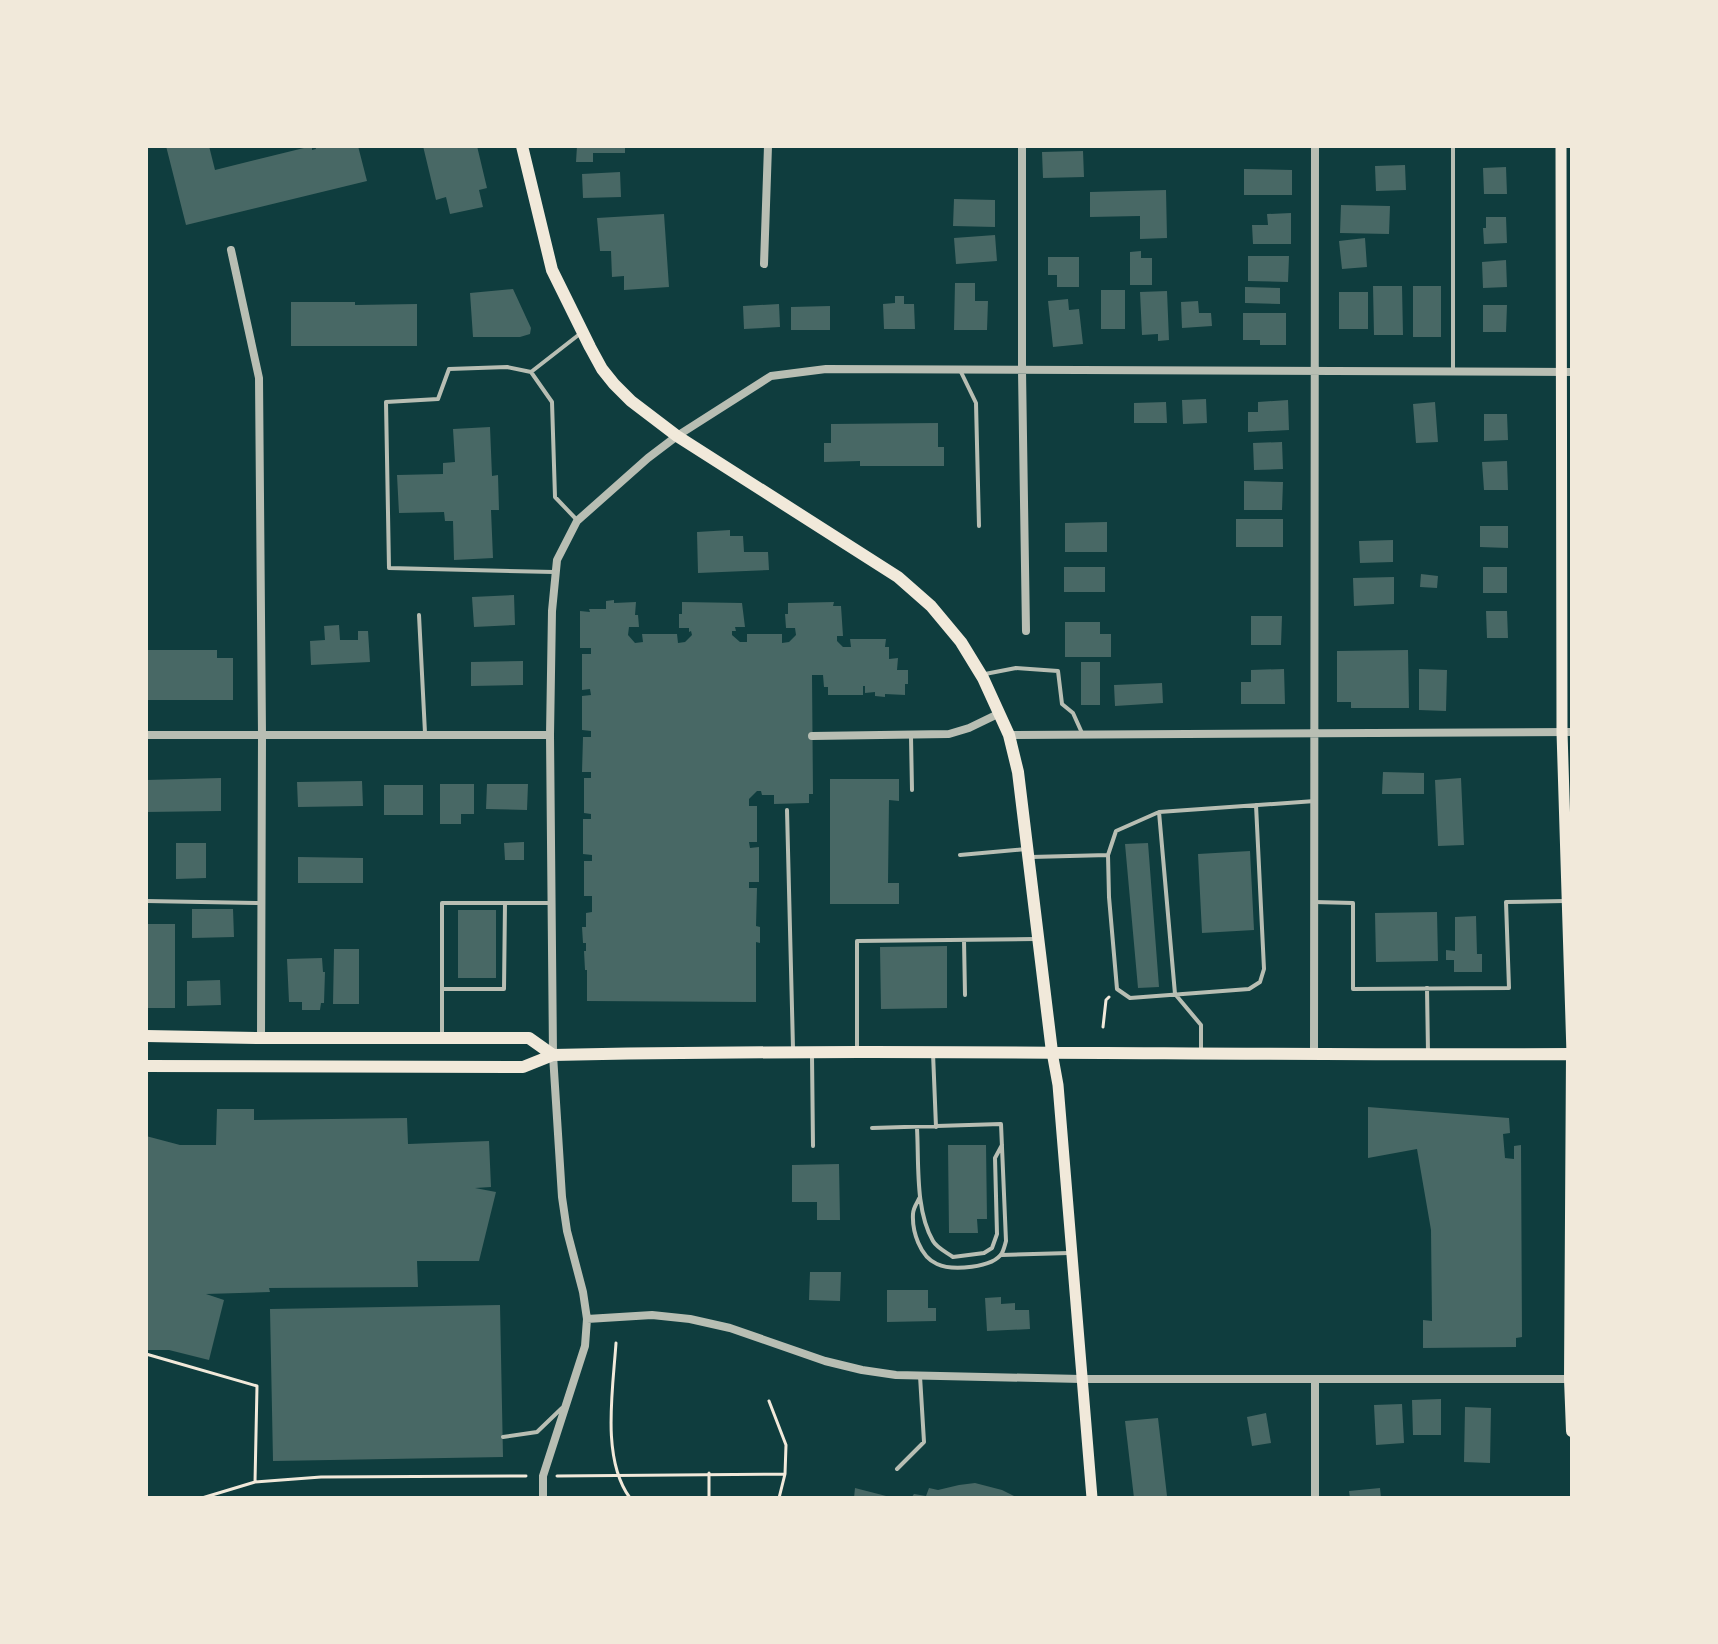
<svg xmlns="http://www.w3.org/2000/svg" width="1718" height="1644" font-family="Helvetica,sans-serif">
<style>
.building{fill:#486865}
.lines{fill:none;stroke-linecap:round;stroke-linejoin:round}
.path{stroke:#f1e9da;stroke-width:3}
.service{stroke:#b8beb3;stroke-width:4}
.minor{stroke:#b8beb3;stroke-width:8}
.secondary{stroke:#f1e9da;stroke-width:11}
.primary{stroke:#f1e9da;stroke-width:12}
</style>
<rect width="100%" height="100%" fill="#0f3d3e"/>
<!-- building -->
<path class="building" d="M166 146H209L215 170 312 146V150L316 149 315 146H358L367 181 186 225Z
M423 146H477L487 188 479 190 483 207 450 214 446 197 436 200Z
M577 146H625V153H593V162H576Z
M1083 151 1084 177 1043 178 1042 152Z
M1405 165 1406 190 1376 191 1375 166Z
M1506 167 1507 194H1484L1483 168Z
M1244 169 1292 170V195H1244Z
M620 172 621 197 583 198 582 174Z
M1166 190 1167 238 1140 239V216L1090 217V192Z
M954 199 995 200V227L953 226Z
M1341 205 1390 206 1389 234 1340 233Z
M1291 213V244H1253L1252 225H1268L1267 214Z
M664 214 669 287 624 290V276L612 277 611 251H600L597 218Z
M1486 217H1506L1507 243 1484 244 1483 228H1486Z
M995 235 997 261 956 264 954 238Z
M1365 238 1367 267 1342 269 1339 241Z
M1141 251V258H1152V285H1130V252Z
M1248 256H1289L1288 282 1248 281Z
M1048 257H1079V287H1057V275H1048Z
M1506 260 1507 287 1483 288 1482 262Z
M955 283H975V301H988L987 330H954Z
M1373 286H1402L1403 335H1374Z
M1413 286H1441V337H1413Z
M1245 287 1280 288V304L1245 303Z
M513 289 531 328 530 334 520 337H473L470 293Z
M1101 290H1125V329H1101Z
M1167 291 1169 340 1158 341V334L1142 335 1140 292Z
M1339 292H1368V329H1339Z
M895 296H904V304H914L915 329H884L883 304 895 303Z
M1068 299 1069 310 1079 309 1083 344 1053 347 1048 301Z
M1198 301 1199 313H1211L1212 326 1182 328 1181 302Z
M291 302H355V305L417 304V346H291Z
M779 304 780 327 744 329 743 306Z
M1483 305H1507L1506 332H1483Z
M830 306V330H791V307Z
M1243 313H1286V345H1260V340H1243Z
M1206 399 1207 423 1183 424 1182 400Z
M1288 400 1289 430 1248 432V412H1258V402Z
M1166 402 1167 423H1134V403Z
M1435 402 1438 442 1416 443 1413 404Z
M1484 414H1507L1508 440 1484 441Z
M938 423V447H944V466H860V461L824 462V443H831V424Z
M490 427 492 476 498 475 499 510H491L493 558 454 560 453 521H445L444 512 399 513 397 475 443 474V463L455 462 453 429Z
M1282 442 1283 469 1254 470 1253 443Z
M1507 461 1508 490H1484L1482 462Z
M1244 481 1283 482 1282 510H1244Z
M1236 519H1283V547H1236Z
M1107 522V552H1065V523Z
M1480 526H1508V548L1480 547Z
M730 530V536H743L744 552H768L769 570 698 573 697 532Z
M1393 540V562L1360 563 1359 541Z
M1064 567H1105V592H1064Z
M1483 567H1507V593H1483Z
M1421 574 1438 576 1437 588 1420 587Z
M1394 577V604L1354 606 1353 578Z
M514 595 515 625 474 627 472 597Z
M614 600V603L636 602 635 615H638L639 627H629L628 635 635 643 643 642 642 634H677L678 643 685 642 692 635 691 631 689 632V628H679V614H682V602L742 603 745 627H735L736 631H732V635L740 642H747V634H782V643L789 642 796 635 795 628H786L785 614H788V603L834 602 833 606H841L843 636H837V641L843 647H851L850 639H886L885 647H889V659L898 658 897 670H908V684H905V695L885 694V697L875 696V692L865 693V686H863V695H828V687H824L823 675H812L813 794H809V803L774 804V795H762L761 791H757L749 799V806H757V842H749L750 848 759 847V882H749V888H757L756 926 760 927V943L756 942V1002L587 1001V970H585L584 951H586V943H583L582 927H586V913L592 912V896H584V861H592V855L583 854V819H591V814L584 813V778H591V772H582L583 737H591V731L582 730V696L591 695 590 689 582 690V654H591V648H580V611L590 612 589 609H606V601Z
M1486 611H1507L1508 638H1487Z
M1251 616H1282L1281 645H1251Z
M1065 622H1100V634H1111V657H1065Z
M339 625 340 640H358V631H368L370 662 311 665 310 641 325 640 324 626Z
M146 650H217V658H233V700H146Z
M1408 650 1409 708H1351V702H1337V651Z
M523 661V685L471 686V662Z
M1081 662H1100V705H1081Z
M1284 669 1285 704H1241V682H1251V670Z
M1419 669 1447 670 1446 711 1419 710Z
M1162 683 1163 703 1115 706 1114 685Z
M1383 772 1424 773V794H1382Z
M221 778V811L146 812V780Z
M1461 778 1464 845 1438 846 1435 780Z
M830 779H899V801L889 800 888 883H899V904H830Z
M362 781 363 806 298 807 297 782Z
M440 784H474V814H461V824H440Z
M487 784H528L527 810 486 809Z
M384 785H423V815H384Z
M524 842V860H505L504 843Z
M176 843H206V878L176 879Z
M1148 843 1159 987 1138 988 1125 844Z
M1250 851 1254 930 1202 933 1198 854Z
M298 857 363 858V883H298Z
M192 909H233L234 937 192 938Z
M458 910H496V978H458Z
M1437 912 1438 961 1376 962 1375 913Z
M1476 916 1477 954H1482V972H1454V960H1446V950L1455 951V917Z
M146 924H175V1008H146Z
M947 946V1008L881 1009 880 947Z
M334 949H359V1004H333Z
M322 958 323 972H325L324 1003H321L320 1010H302V1002H289L287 959Z
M220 980 221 1005 187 1006V981Z
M1368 1107 1509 1118 1510 1133 1503 1134 1505 1158 1514 1159V1146L1521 1145 1522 1337 1516 1338V1347L1423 1348V1320L1432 1321 1431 1230 1417 1149 1368 1158Z
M217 1109H254V1120L407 1118 408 1144 489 1141 491 1187 475 1188 496 1192 479 1261H417L418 1287 269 1288 270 1292 206 1294 224 1300 209 1360 169 1350H146V1136L180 1145H216Z
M948 1145H986L987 1219H977L978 1233H949Z
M839 1164 840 1220H817V1202H792V1165Z
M810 1272H841L840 1301 809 1300Z
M887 1290H928V1308H936V1321L887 1322Z
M1001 1297V1304L1015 1303V1310H1029L1030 1329 987 1331 985 1298Z
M500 1305 503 1457 273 1461 270 1309Z
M1441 1399V1435H1413L1412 1400Z
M1402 1404 1404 1443 1376 1445 1374 1405Z
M1465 1407 1491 1408 1490 1463 1464 1462Z
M1266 1413 1271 1443 1252 1446 1247 1417Z
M1158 1418 1167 1496 1134 1498 1125 1421Z
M975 1483 1002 1490 1018 1498H911L914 1494 926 1496 929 1488 938 1490 959 1485Z
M855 1488 890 1497V1498H854Z
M1380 1488 1381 1498H1350L1349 1491Z"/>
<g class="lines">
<!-- path -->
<path class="path" d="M1103 1027 1106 1000 1109 997
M616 1343C613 1389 601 1459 630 1498
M146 1354 257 1386 255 1482 202 1498
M769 1401 786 1445 785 1474 779 1498
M709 1473V1498
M557 1476 785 1474
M255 1482 321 1477 526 1476"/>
<!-- service -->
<path class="service" d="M960 370 976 403 979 526
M1453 370V146
M531 372 581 333
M554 572 389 568 386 402 438 399 449 369 507 367 531 372 552 402 555 497 576 519
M419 615 425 733
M985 674 1016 668 1058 671 1062 704 1073 713 1082 733
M911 737 912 790
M787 810 793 1048
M1159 812 1175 994 1201 1025V1051
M960 855 1026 849
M1108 855 1109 897 1117 989 1130 998 1249 989 1260 982 1264 969 1256 805
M1031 857 1108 855 1116 831 1159 812 1315 801
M146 901 260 903
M1314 902 1353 903V989L1509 988 1506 902 1565 901
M505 903H550
M964 940 965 995
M1427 988 1428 1052
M442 1037V903H505L504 989H442
M857 1049V941L1035 939
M933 1053 936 1127
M812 1056 813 1146
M872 1128 1001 1124 1006 1241C1005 1245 1004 1249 1002 1253 993 1268 952 1271 937 1264 920 1257 912 1231 913 1214 913 1208 917 1203 920 1197
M917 1128C919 1163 915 1210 933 1241 937 1248 946 1252 953 1257L984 1253 992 1248 997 1234 995 1158 1002 1145
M1002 1255 1069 1253
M503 1437 537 1432 562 1408
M897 1469 924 1442 920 1376"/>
<!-- minor -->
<path class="minor" d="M1022 146V371L1026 631
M231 250 259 378 262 735 261 1038
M764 264 768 146
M146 735H550
M1009 735 1572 732
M812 736 949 734 969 728 1000 713
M1314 1055 1315 146
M587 1319 652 1315 690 1319 730 1328 825 1361 862 1370 896 1375 1081 1379H1572
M1315 1379V1498
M543 1498V1476L585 1346 587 1319 583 1292 567 1231 562 1197 553 1055 550 735 552 611 557 560 577 521 648 458 677 436 771 376 826 369 1572 372"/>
<!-- secondary -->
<path class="secondary" d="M1561 146 1562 732 1572 1054
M1052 1052 1058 1085 1092 1498"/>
<!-- primary -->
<path class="primary" d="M522 146 552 270 590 347 602 369 614 384 631 401 677 436 898 577 931 606 961 642 983 678 1009 735 1018 772 1052 1052
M146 1036 261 1038H529L553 1055
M1572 1054 1570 1379 1572 1431
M146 1066 523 1067 553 1055C893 1048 1232 1056 1572 1054"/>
</g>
<!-- border -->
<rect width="1718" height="1644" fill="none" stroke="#f1e9da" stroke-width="296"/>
</svg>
